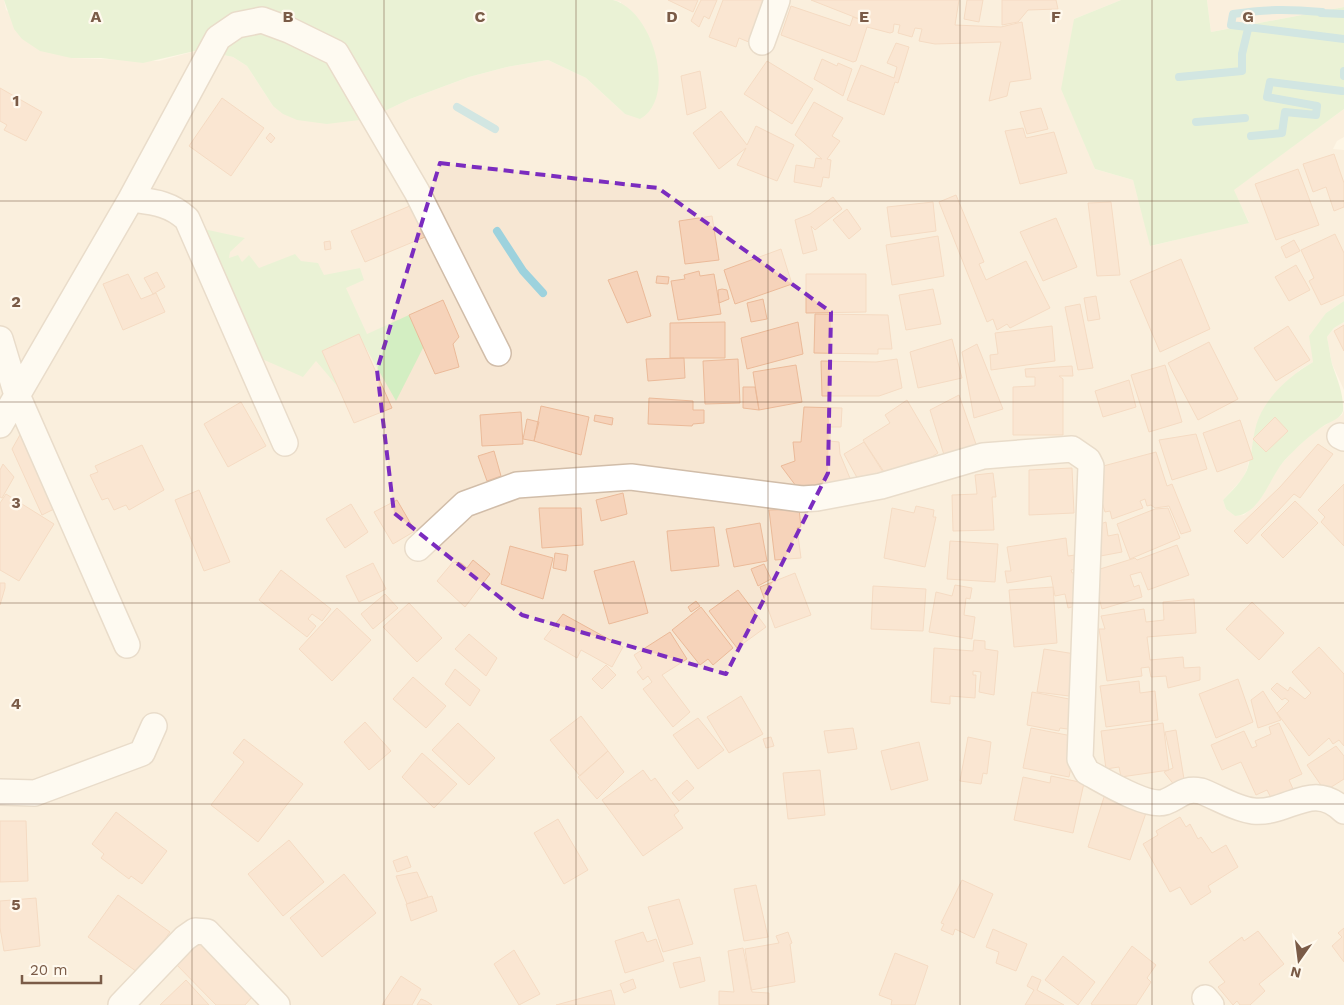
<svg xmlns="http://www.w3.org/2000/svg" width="1344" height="1005" font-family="'Work Sans',sans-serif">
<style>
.residential{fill:#f7e7d3}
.green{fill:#d3eec2}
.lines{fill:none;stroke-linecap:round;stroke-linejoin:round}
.stream{stroke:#9dd2dd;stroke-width:8}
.building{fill:#f6d3ba;stroke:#ebba99}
.minor-casing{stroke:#d1bda9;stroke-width:28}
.minor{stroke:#fff;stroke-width:25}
.marked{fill:none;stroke:#7b2cbf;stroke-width:4;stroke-dasharray:10 6;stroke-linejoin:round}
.grid{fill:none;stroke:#7a5b47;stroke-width:1;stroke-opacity:0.55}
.grid-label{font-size:16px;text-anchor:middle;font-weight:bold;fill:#7a5b47;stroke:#fff9ee;stroke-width:4.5;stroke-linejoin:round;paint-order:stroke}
</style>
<rect width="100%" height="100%" fill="#fef5e5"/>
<!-- residential -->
<path class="residential" d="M0 0H4L6 10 71 58 159 61 199 50 233 57 247 66 273 106 368 119 410 99 469 77 507 67 548 60 586 78 625 114 621 2 613 0H1121L1074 19 1095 169 1133 180 1151 246 1249 222 1233 190 1344 109V137L1337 141 1333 149 1344 150V301L1326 313 1313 362 1301 369 1274 394 1259 417 1247 469 1243 478 1223 500 1226 509 1235 516 1244 515 1256 504 1277 469 1293 451 1314 432 1342 415 1344 410V1005H0Z
M1207 0H1344V7L1211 32Z
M1344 322V390L1332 364 1327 337 1334 328Z"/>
<!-- green -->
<path class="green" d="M4 0H613C653 10 678 98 640 119L625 114 586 78 548 60 507 67 469 77 410 99 368 119 327 124 297 120 283 114 273 106 247 66 233 57 199 50 143 63 101 58H71L40 51 22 39 14 29Z
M1121 0H1207L1211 32 1344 7V109L1234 190 1249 223 1150 246 1133 180 1095 169 1061 89 1074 19Z
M190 226 245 238 230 252 229 258 238 255 242 262 249 255 259 268 295 254 301 261 318 263 324 275 360 268 364 280 346 288 367 334 409 315 424 346 396 401 362 341 353 348 336 344 322 351 338 387 316 361 303 377 262 359Z
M1344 301V322L1334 328 1327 337C1329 346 1330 355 1332 364 1337 379 1344 394 1343 411 1341 418 1331 422 1325 425 1310 435 1297 447 1284 461 1269 478 1261 514 1235 516L1226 509 1223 500C1232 491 1242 481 1247 470 1253 453 1252 433 1259 417 1269 394 1292 374 1313 362L1309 336 1326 313Z"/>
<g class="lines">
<!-- stream -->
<path class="stream" d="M1322 12C1288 9 1266 9 1233 14L1231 25 1344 39
M1321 13 1344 14
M1344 71V76
M1179 77 1242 71V54L1248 29
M457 107 495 129
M1196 122 1245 118
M1251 136 1282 133 1285 112 1316 115 1317 106 1267 97 1270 82 1342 91
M497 231 523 271 543 293"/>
</g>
<!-- building -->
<path class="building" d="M668 0H698L693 12Z
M701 0H717L709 19 704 16 699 27 691 21Z
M723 0H767L756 45 739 38 736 47 709 37Z
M811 0H959L955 25 1001 27 1022 22 1031 79 1010 82 1007 96 989 101 1001 42 935 44 919 41 922 29 915 28 912 37 898 33 900 25 894 24 893 32 890 33 867 27 856 61 853 62 781 35 791 6 850 26 853 17 867 22Z
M967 0H983L979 22 964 19Z
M1002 0H1056L1058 9 1028 10 1018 22 1002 25Z
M896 43 909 47 898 83 895 82 884 115 847 100 861 65 894 78 897 67 887 63Z
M822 59 837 66 838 63 852 69 843 96 814 79Z
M767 61 813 89 792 124 744 94Z
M700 71 706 108 687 115 681 76Z
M0 88 42 112 26 141 4 130 7 125 0 121Z
M222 98 264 128 231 176 189 146Z
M814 102 843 118 832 136 840 141 827 159 831 160 829 178 823 177 821 187 794 182 796 165 814 168 816 158 822 159 795 135Z
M1041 108 1048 129 1027 134 1020 112Z
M721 111 747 145 756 126 794 145 777 181 737 165 746 148 719 169 693 133Z
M1023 128 1026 138 1054 132 1067 173 1020 184 1005 131Z
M270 133 275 138 271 143 266 138Z
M1334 154 1344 183V207L1334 211 1326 187 1313 192 1303 164Z
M1298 169 1319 225 1276 240 1255 184Z
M956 195 984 262 979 264 986 280 1026 261 1050 308 1010 328 1007 324 997 330 993 319 987 322 939 202Z
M833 197 842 209 815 230 811 226 817 250 803 254 795 220 810 214Z
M933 202 936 231 891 237 887 207Z
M1111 202 1120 275 1097 276 1088 203Z
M412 205 425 237 365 262 351 231Z
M847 209 861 229 849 239 833 220Z
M712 216 719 260 685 264 679 221Z
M1056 218 1077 267 1043 281 1020 232Z
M1335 234 1344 253V295L1321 305 1309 281 1314 278 1301 250Z
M938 236 944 276 892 285 886 245Z
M1294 240 1300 251 1286 258 1281 247Z
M330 241 331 249 325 250 324 242Z
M781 249 792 284 735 304 724 270Z
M1181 259 1210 329 1160 352 1130 281Z
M1296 265 1310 290 1289 301 1275 277Z
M637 271 651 316 627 323 608 280Z
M699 271 700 276 714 274 721 314 678 320 671 281 685 279 684 275Z
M157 272 165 287 153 294 144 278Z
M128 274 141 299 156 293 165 312 123 330 103 284Z
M806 274H866V312L806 313Z
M657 276 669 277 668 284 656 283Z
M722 289 727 290 729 299 719 303 718 290Z
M933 289 941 324 906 330 899 295Z
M1096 296 1100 319 1088 321 1084 298Z
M763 299 767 319 751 322 747 303Z
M443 300 459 337 453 344 459 367 435 374 409 315Z
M1080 304 1093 368 1078 370 1065 307Z
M815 314 888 315 892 349H878V354L814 353Z
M725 322V358H670V323Z
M798 322 803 354 747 369 741 338Z
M1344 325V351L1334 331Z
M1052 326 1055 361 991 370 990 355 998 354 995 333Z
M1288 326 1310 360 1276 381 1254 348Z
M359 334 392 408 354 423 322 351Z
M952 339 962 378 918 388 910 352Z
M1209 342 1238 399 1198 420 1168 363Z
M977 344 1003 409 974 418 962 352Z
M684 358 685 378 648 381 646 359Z
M738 359 740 403 705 404 703 361Z
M897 359 902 388 879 396H822L821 361 876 362Z
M796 365 802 402 759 410 753 372Z
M1165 365 1182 422 1149 432 1131 375Z
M1072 366 1073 376H1059L1063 379V435H1013V387L1035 386V377H1026L1025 369Z
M1129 380 1136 407 1103 417 1095 391Z
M743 387H755L759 410 743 408Z
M959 395 979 453 945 458 930 410Z
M649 398 693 401V410H704V423L693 424 692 426 648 424Z
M907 400 938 453 930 458 934 467 919 473 912 462 906 465 910 470 888 478 863 440 890 423 885 415Z
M241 402 266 446 228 467 204 424Z
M541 406 589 417 581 455 534 441Z
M804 407 842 408 841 427H830V441L839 442 840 454 854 488 799 490 781 466 795 461 793 442H801Z
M521 412 523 444 482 446 480 415Z
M595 415 613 418 612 425 594 421Z
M1275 417 1288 431 1266 452 1253 439Z
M527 419 539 422 534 441 523 439Z
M1240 420 1253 459 1217 472 1203 433Z
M21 433 54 509 42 515 12 449Z
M1196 434 1207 469 1172 480 1159 440Z
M864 442 883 472 860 483 844 454Z
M1318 444 1333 454 1300 498 1294 494 1247 544 1234 531 1280 487Z
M142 445 164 490 129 510 126 505 114 510 108 498 102 500 90 475 98 472 95 466Z
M494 451 501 476 487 481 478 456Z
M1156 452 1167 486 1172 484 1191 531 1181 534 1169 506 1155 508 1151 505 1147 506 1145 499 1140 501 1143 508 1112 519 1110 511 1105 512 1092 469Z
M3 464 14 477 2 498 0 497V470Z
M1072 468 1074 513 1029 515V470Z
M993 473 996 497H992L994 530 953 531 952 495 977 494 975 475Z
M1344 484V546L1321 522 1325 517 1318 510Z
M199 490 230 562 204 571 175 500Z
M623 493 627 514 601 521 596 500Z
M6 494 54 524 19 581 0 570V503Z
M397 500 415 531 393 544 374 512Z
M1295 501 1318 523 1283 558 1261 535Z
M351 504 368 532 345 548 326 519Z
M916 506 934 510 933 517H936L925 567 884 558 892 508 914 513Z
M539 508H581L583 545 542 548Z
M1168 508 1180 538 1130 559 1117 524 1155 509Z
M799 509 801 527 797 528 801 558 775 560 769 510Z
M1106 522 1108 536 1118 534 1122 552 1095 557 1092 527Z
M760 523 767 561 734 567 726 529Z
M714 527 719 566 671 571 667 531Z
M1066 538 1068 556 1075 555 1077 569 1071 570 1072 573 1077 572 1083 604 1068 608 1065 594 1055 596 1051 576 1007 583 1005 571H1011L1007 547Z
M950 541 998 544 995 582 947 579Z
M1177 545 1189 575 1148 590 1141 572 1130 575 1134 587 1139 585 1142 597 1102 609 1095 583 1100 581 1097 570 1135 558 1137 560Z
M510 546 553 558 543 599 501 584Z
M555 553 568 555 566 571 553 568Z
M473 560 490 574 465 607 437 581 453 562 461 563 467 568Z
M634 561 648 613 609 624 594 571Z
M373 563 386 589 359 602 346 576Z
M764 564 771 579 758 586 751 569Z
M281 570 331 609 322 621 312 614 308 619 316 626 307 637 259 600Z
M795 573 811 615 775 628 760 587Z
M0 583H5V588L0 605Z
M955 585 972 588 970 599 966 598 964 615 975 617 972 639 929 632 936 592 952 596Z
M873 586 926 589 923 631 871 629Z
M1053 587 1057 643 1014 647 1009 590Z
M738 590 766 627 737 648 709 611Z
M385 594 398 608 373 629 361 614Z
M1194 599 1196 633 1147 637 1150 660 1183 657 1184 668 1200 667V680L1168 688 1166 676 1151 677 1149 667 1141 668 1142 676 1107 681 1099 629H1105L1101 616 1144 609 1146 622 1164 620 1163 602Z
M696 601 700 606 691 612 688 607Z
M1252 602 1284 633 1259 660 1226 629Z
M409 603 442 638 417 662 383 627Z
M701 607 733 648 713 665 708 659 700 665 672 630Z
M337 608 371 640 332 681 299 649Z
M563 614 623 647 612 667 581 650 577 658 544 639Z
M670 632 687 659 662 675 690 712 673 727 643 689 652 682 648 676 643 680 637 672 642 668 634 655Z
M469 634 497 658 486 676 455 649Z
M974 640 985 641V649L998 651 994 695 979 692 981 672 973 671V675H976L975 698 950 696V704L931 702 934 648 973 651Z
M1319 647 1344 674V746L1339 740 1333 744 1329 738 1309 756 1277 713 1289 701 1285 698 1282 700 1271 689 1277 683 1288 691 1290 687 1305 699 1311 693 1292 672Z
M1044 649 1075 654 1069 696 1037 692Z
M606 665 616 675 602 689 592 679Z
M455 669 480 690 470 706 445 684Z
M413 677 446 706 426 728 393 699Z
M1238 679 1253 722 1216 738 1199 694Z
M1139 681 1140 693 1155 691 1158 720 1106 727 1100 686Z
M1263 691 1281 720 1258 728 1251 700Z
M1032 692 1080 701 1075 730 1060 728 1059 731 1027 725Z
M741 696 763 734 729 753 707 717Z
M581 716 608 751 580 776 550 740Z
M698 718 724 750 698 769 673 735Z
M365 722 391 751 369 770 344 742Z
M458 723 495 758 469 785 432 750Z
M1163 723 1169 770 1121 777 1119 767 1106 769 1101 731Z
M1279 723 1302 774 1289 780 1294 791 1272 800 1267 790 1256 795 1241 762 1222 770 1211 745 1244 731 1252 748 1257 746 1255 741 1271 734 1269 727Z
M853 728 857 749 828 753 824 731Z
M1031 728 1077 737 1069 777 1023 768Z
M1176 730 1184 779 1175 786 1164 772 1173 768 1165 732Z
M771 737 774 746 766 748 763 739Z
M968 737 991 742 987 774 983 773 981 784 960 781Z
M244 739 303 784 258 842 211 805 244 762 233 753Z
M919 742 928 780 891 790 881 751Z
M1336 746 1344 756V779L1325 791 1307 765Z
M608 751 624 772 597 799 578 777Z
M422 753 457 784 434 808 402 777Z
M643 770 651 781 655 778 679 811 674 815 683 828 643 856 602 800Z
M820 770 825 815 788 819 783 773Z
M1051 776 1084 783 1073 833 1014 820 1023 777 1050 783Z
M687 780 694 788 679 801 672 793Z
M1105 794 1148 807 1130 860 1088 847Z
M116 812 167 851 142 884 131 876 129 879 101 858 104 854 92 844Z
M1180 817 1186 827 1190 824 1198 839 1201 837 1212 853 1226 845 1238 867 1208 886 1211 892 1191 905 1180 887 1170 892 1143 844 1158 835 1156 831Z
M558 819 588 870 564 884 534 833Z
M0 821H26L28 881 0 882Z
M289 840 324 882 283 916 248 874Z
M407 856 411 867 397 872 393 861Z
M417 872 428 897 407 904 396 876Z
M344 874 376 913 322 957 290 918Z
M962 880 993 894 974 938 955 929 953 935 941 930 944 924 941 923Z
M756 885 768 937 744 941 734 889Z
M118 895 170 932 140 974 88 937Z
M432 896 437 911 411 921 406 904Z
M36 898 40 946 4 951 0 928V901Z
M679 899 693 944 663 952 648 907Z
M1344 928V962L1332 946 1342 937 1338 933Z
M993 929 1027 944 1016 971 996 963 999 952 986 947Z
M1258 931 1284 964 1259 984 1265 991 1250 1005H1240L1237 1001 1233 1005 1218 987 1225 982 1209 962 1242 937 1244 941Z
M643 932 647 942 656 939 664 961 625 973 615 941Z
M788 932 792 943 790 944 795 982 751 990 745 949 779 943 776 936Z
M198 937 253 996 245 1005H216L173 961Z
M1132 946 1156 965 1147 978 1151 982 1136 1005H1093L1091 1004Z
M743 948 752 992 769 993V1005H719V991L734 992 728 951Z
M514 950 540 994 519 1005 494 964Z
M895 953 928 966 915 1005H891L892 1000 879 995Z
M1063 956 1095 982 1078 1005 1045 980Z
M700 957 705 981 680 988 673 963Z
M401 976 421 989 412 1005H382Z
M1032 976 1041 980 1037 990 1064 1005H1025L1034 990 1027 986Z
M633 979 636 988 624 993 620 984Z
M186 980 209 1005H160Z
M611 990 615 1005H556Z
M421 999 426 1001 432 1005H417Z"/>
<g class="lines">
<!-- minor casing -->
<g class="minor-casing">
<path id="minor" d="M762 42 777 0
M131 199C153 202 170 203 187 219L285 443
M0 339 17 395 127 645
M0 425 131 199 218 38 237 25 262 20 289 30 336 53 417 192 498 353
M1340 436 1344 438
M418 548 465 504 517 485 631 477 802 499 817 498 881 486 983 456 1072 449 1088 460 1091 466 1080 759 1087 772C1104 781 1147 808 1165 802 1181 796 1182 788 1201 791 1217 797 1236 809 1253 811 1288 815 1312 779 1344 811
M0 792 35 793 142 753 154 726
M1205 998 1211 1005
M121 1005 185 938 195 931 207 932 277 1005"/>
</g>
<!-- minor -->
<use href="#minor" class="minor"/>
</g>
<!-- marked area -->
<path d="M0 0H1344V1005H0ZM440 163 658 188 831 312 828 473 726 674 522 615 394 513 377 370Z" fill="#fef5e5" fill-opacity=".55" fill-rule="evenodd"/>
<path class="marked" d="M440 163 658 188 831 312 828 473 726 674 522 615 394 513 377 370Z"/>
<!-- grid -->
<path class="grid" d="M192 0V1005M384 0V1005M576 0V1005M768 0V1005M960 0V1005M1152 0V1005M0 201H1344M0 402H1344M0 603H1344M0 804H1344"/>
<g class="grid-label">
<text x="96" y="22">A</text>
<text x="288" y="22">B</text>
<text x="480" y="22">C</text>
<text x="672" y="22">D</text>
<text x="864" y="22">E</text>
<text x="1056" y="22">F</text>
<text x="1248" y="22">G</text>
<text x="16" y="106">1</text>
<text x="16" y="307">2</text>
<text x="16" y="508">3</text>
<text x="16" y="709">4</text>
<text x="16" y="910">5</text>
</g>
<!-- north arrow -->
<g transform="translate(1299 960) rotate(194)" stroke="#fff9ee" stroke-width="4" paint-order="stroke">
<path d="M0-4L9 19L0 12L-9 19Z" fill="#7a5b47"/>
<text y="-8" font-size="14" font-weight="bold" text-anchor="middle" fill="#7a5b47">N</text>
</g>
<!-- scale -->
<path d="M22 975v8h79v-8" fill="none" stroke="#7a5b47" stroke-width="2.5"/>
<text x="30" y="975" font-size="15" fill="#7a5b47" stroke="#fff9ee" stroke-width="4" paint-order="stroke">20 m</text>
</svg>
